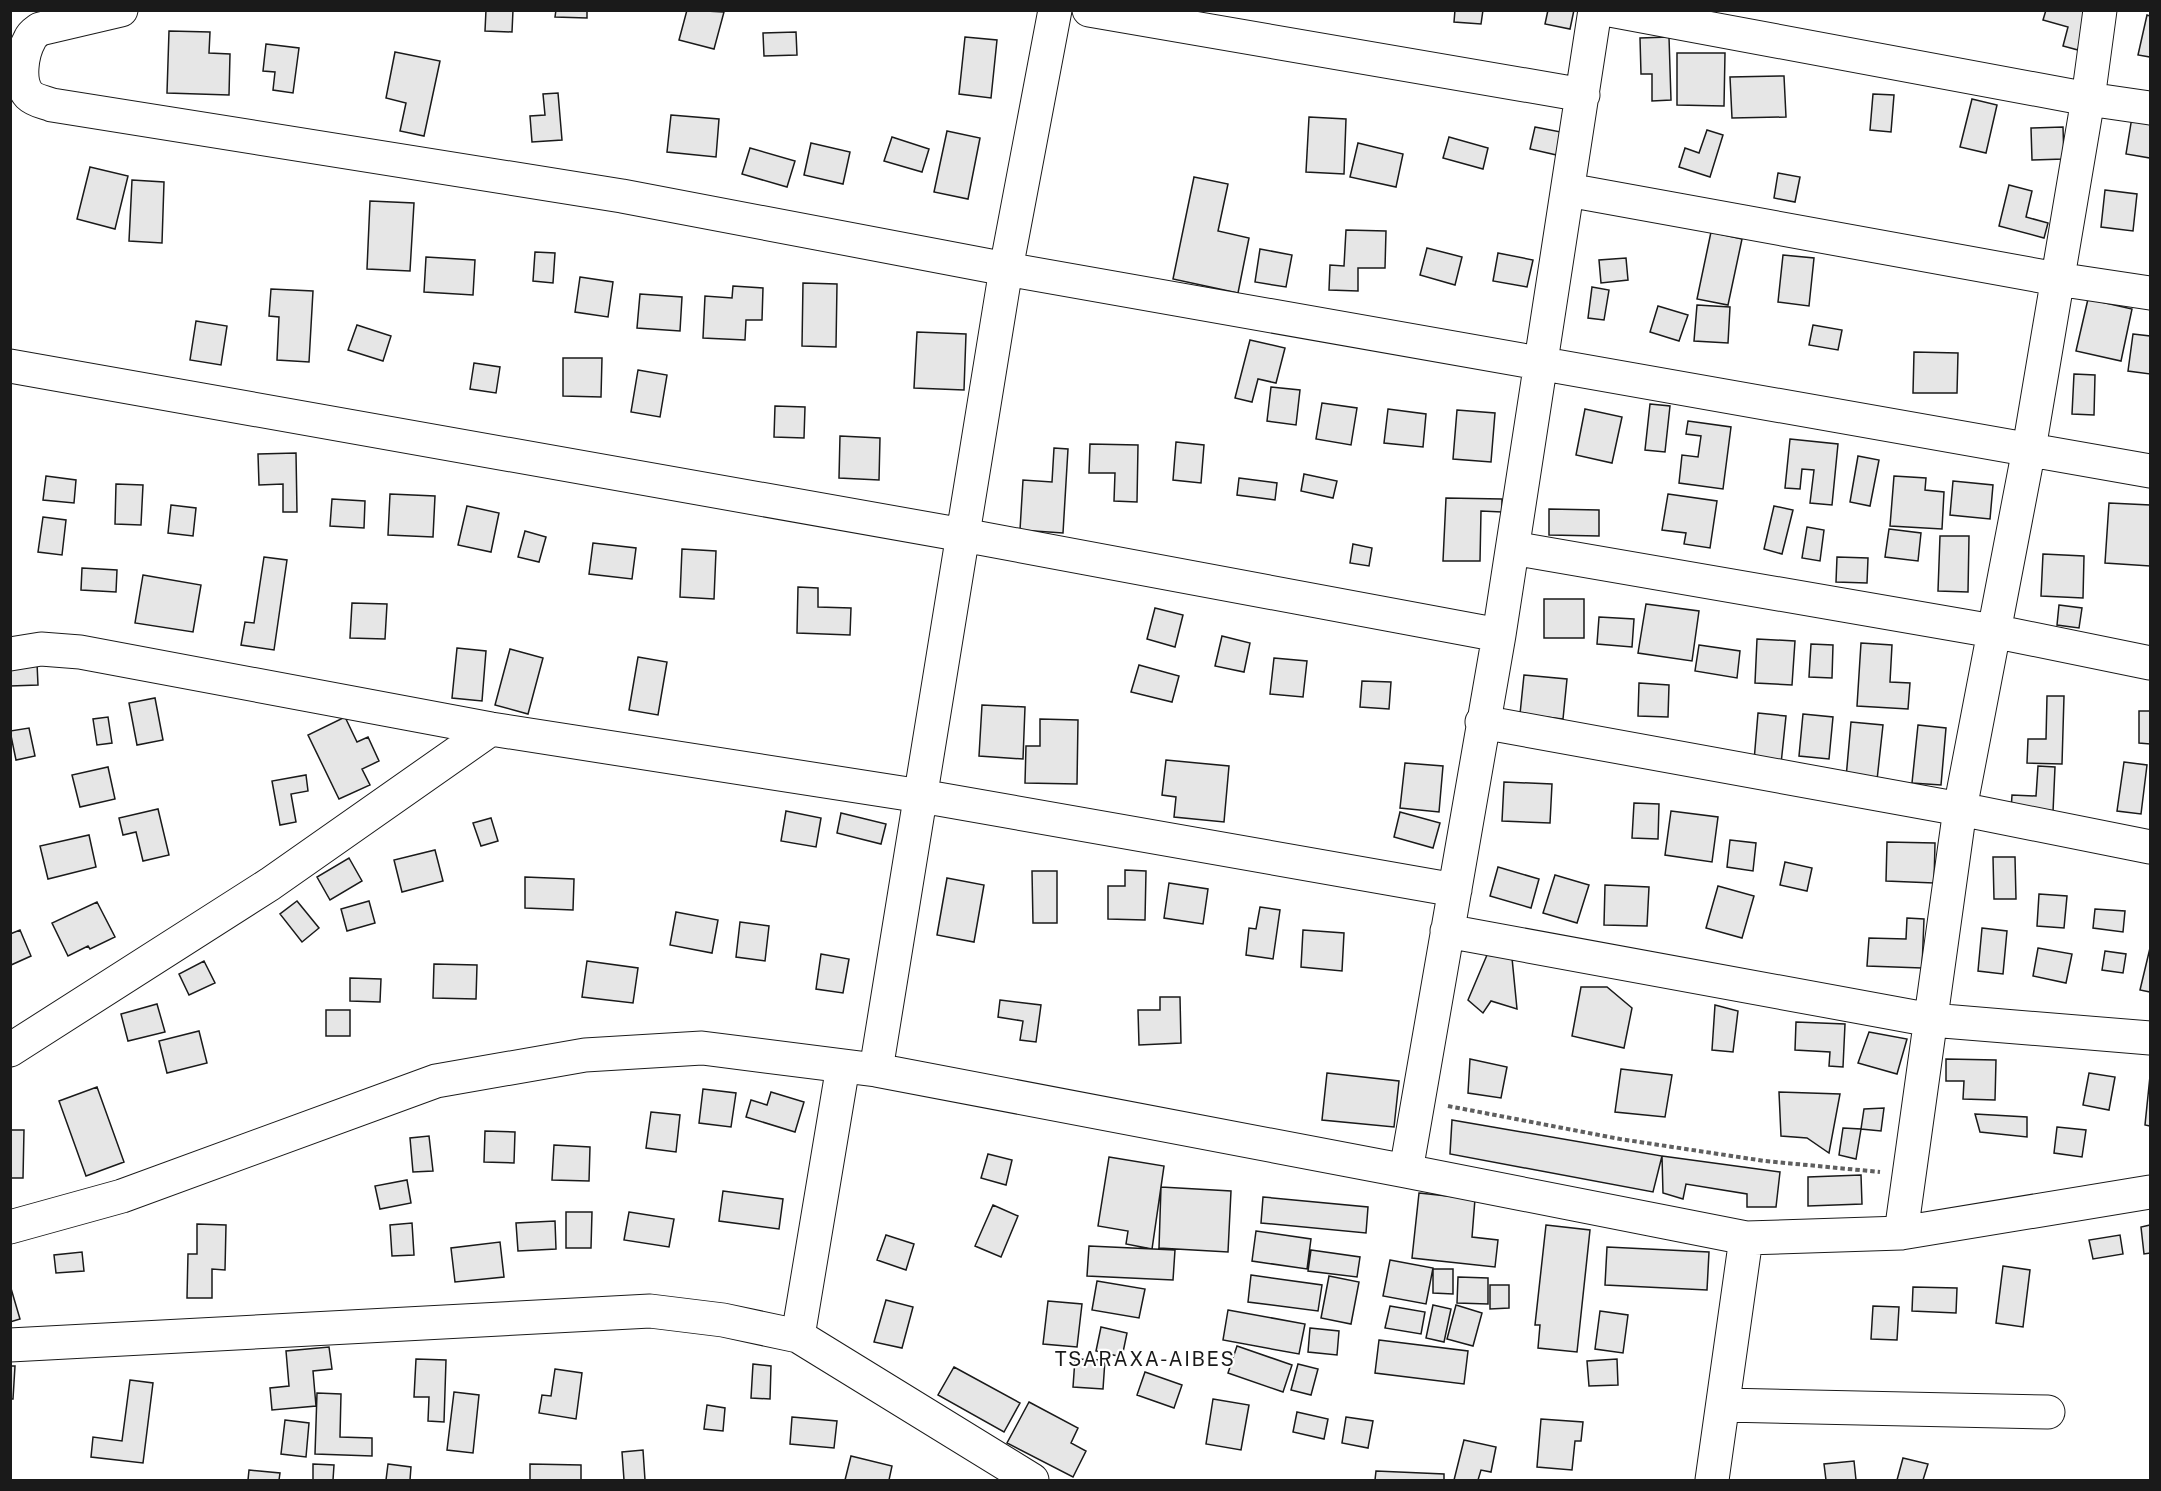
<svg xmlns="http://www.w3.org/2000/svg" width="2161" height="1491" font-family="'Public Sans',sans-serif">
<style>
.building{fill:#e6e6e6;stroke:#1a1a1a;stroke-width:1.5}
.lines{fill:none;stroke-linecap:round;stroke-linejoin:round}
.minor-casing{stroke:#1a1a1a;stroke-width:35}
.path{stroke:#5f5f5f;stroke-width:4;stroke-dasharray:4.5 3;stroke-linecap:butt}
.minor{stroke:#fff;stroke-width:33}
.labels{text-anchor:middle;stroke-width:4.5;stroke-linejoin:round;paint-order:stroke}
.neighbourhood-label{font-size:20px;letter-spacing:1.5px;fill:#1a1a1a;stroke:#fff}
</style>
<rect width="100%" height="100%" fill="#fff"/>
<!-- building -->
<path class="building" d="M486 10H513L512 32 485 31Z
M556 10H587V18L555 17Z
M687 10 724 12 714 49 679 40Z
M1455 10H1483L1481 24 1454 22Z
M1548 10H1574L1570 29 1545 24Z
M2046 10H2088L2078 50 2063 46 2068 27 2043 20Z
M2147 15 2150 16V57L2138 55Z
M169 31 210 32 209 53 230 54 229 95 167 93Z
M796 32 797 55 764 56 763 33Z
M965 37 997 40 991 98 959 94Z
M1669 37 1671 100 1652 101V74H1641L1640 38Z
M266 44 299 48 293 93 273 90 275 72 263 71Z
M395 52 440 61 424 136 400 131 406 103 386 98Z
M1677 53H1725L1724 106 1677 105Z
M1784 76 1786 117 1732 118 1730 77Z
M558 93 562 140 532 142 530 116 545 115 543 94Z
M1873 94 1894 95 1891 132 1870 130Z
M1972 99 1997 105 1986 153 1960 147Z
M671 115 719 119 716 157 667 152Z
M1309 117 1346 119 1344 174 1306 172Z
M2132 117 2150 120V158L2126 154Z
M1535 127 1566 133 1561 156 1530 149Z
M2063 127 2064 159 2032 160 2031 128Z
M1707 130 1723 135 1710 177 1679 167 1685 148 1699 153Z
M947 131 980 138 968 199 934 192Z
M892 137 929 149 922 172 884 161Z
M1449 137 1488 148 1483 169 1443 158Z
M811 143 850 152 843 184 804 175Z
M1358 143 1403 154 1396 187 1350 177Z
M750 148 795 161 787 187 742 174Z
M90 167 128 176 115 229 77 219Z
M1778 173 1800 177 1795 202 1774 198Z
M1194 177 1228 184 1218 231 1249 238 1238 293 1173 279Z
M132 180 164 182 162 243 129 241Z
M2009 185 2032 191 2026 217 2048 223 2044 238 1999 226Z
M2105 190 2137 194 2133 231 2101 227Z
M370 201 414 203 410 271 367 269Z
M1346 230 1386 231 1385 268H1358V291L1329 290 1330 265 1344 266Z
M1711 232 1742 239 1728 305 1697 299Z
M1427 248 1462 257 1455 285 1420 275Z
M1260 249 1292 255 1286 287 1255 282Z
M535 252 555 253 553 283 533 281Z
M1498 253 1533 260 1527 287 1493 281Z
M1783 255 1814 258 1809 306 1778 302Z
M426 257 475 260 473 295 424 292Z
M1626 258 1628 280 1601 283 1599 260Z
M580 277 613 282 608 317 575 312Z
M803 283 837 284 836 347 802 346Z
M733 286 763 288 762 320H746L745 340 703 338 705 296 732 298Z
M1592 287 1609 290 1604 320 1588 318Z
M271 289 313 291 309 362 277 360 279 317 269 316Z
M640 294 682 297 680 331 637 328Z
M2088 299 2132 309 2121 361 2076 351Z
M1697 305 1730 307 1728 343 1694 341Z
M1658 306 1688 315 1679 341 1650 332Z
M196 321 227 326 221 365 190 360Z
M357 325 391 336 383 361 348 350Z
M1813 325 1842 330 1838 350 1809 345Z
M917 332 966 334 964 390 914 388Z
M2133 334 2150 336V374L2128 371Z
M1250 340 1285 348 1276 383 1258 379 1252 402 1235 398Z
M1914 352 1958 353 1957 393H1913Z
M563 358H602L601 397 563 396Z
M474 363 500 367 496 393 470 389Z
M638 370 667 375 660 417 631 412Z
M2074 374 2095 375 2094 415 2072 414Z
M1271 387 1300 390 1296 425 1267 421Z
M1322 403 1357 408 1351 445 1316 439Z
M1650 404 1670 406 1665 452 1645 450Z
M775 406 805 407 804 438 774 437Z
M1388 409 1426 414 1423 447 1384 443Z
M1585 409 1622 417 1612 463 1576 455Z
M1457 410 1495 413 1491 462 1453 459Z
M1688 421 1731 427 1723 489 1679 483 1682 455 1698 457 1701 436 1686 434Z
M840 436 880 438 879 480 839 478Z
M1790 439 1838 444 1832 505 1810 503 1814 470 1802 469 1800 489 1785 488Z
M1176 442 1204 445 1201 483 1173 480Z
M1090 444 1138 445 1137 502 1114 501 1115 473H1089Z
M1054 448 1068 449 1063 533 1020 530 1023 480 1052 482Z
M296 453 297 512H283V484L259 485 258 454Z
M1858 456 1879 460 1870 506 1850 502Z
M1304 474 1337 481 1333 498 1301 491Z
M46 476 76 480 74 503 43 500Z
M1894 476 1926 478 1925 490 1944 492 1942 529 1890 526Z
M1239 478 1277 483 1275 500 1237 495Z
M1953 481 1993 485 1990 519 1950 515Z
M116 484 143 485 141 525 115 524Z
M390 494 435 496 433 537 388 535Z
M1668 494 1717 501 1710 548 1684 544 1686 533 1662 530Z
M1446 498 1502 499V512L1481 511 1480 561H1443Z
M332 499 365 501 364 528 330 526Z
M2109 503 2150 505V566L2105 563Z
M171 505 196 508 193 536 168 533Z
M467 506 499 513 491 552 458 545Z
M1774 506 1793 510 1782 554 1764 549Z
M1549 509 1599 510V536L1549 535Z
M43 517 66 520 62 555 38 552Z
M1807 527 1824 530 1820 561 1802 558Z
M1889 529 1921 533 1918 561 1885 557Z
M525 531 546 537 539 562 518 557Z
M1940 536H1969L1968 592 1938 591Z
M593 543 636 548 632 579 589 574Z
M1353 544 1372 548 1369 566 1350 563Z
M682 549 716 551 714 599 680 597Z
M2043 554 2084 556 2083 598 2041 596Z
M264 557 287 560 274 650 241 645 245 622 254 623Z
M1837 557 1868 558 1867 583 1836 582Z
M82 568 117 570 116 592 81 590Z
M143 575 201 585 193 632 135 623Z
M798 587 818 588V607L851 608 850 635 797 633Z
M1544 599H1584V638H1544Z
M352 603 387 604 385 639 350 638Z
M1646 604 1699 611 1692 661 1638 653Z
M2059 605 2082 608 2079 628 2057 625Z
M1155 608 1183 615 1175 647 1147 639Z
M1599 617 1634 619 1632 647 1597 644Z
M1222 636 1250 643 1244 672 1215 666Z
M1757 639 1795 641 1792 685 1755 683Z
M1861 643 1892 645 1890 682 1910 683 1908 709 1857 706Z
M1811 644 1833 645 1832 678 1809 677Z
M1699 645 1740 651 1737 678 1695 671Z
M457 648 486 651 482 701 452 698Z
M510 649 543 658 528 714 495 705Z
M638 657 667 662 658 715 629 710Z
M1274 658 1307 661 1303 697 1270 694Z
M37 663 38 685 10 686V664Z
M1139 665 1179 676 1172 702 1131 692Z
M1524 675 1567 679 1563 719 1520 714Z
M1362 681 1391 682 1389 709 1360 707Z
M1639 683 1669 685 1668 717 1638 716Z
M2047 696H2064L2062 764 2027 763 2028 739H2046Z
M155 698 163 740 137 745 129 703Z
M982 705 1025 707 1023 759 979 756Z
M2139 711H2150V744L2139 743Z
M1758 713 1786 716 1781 764 1754 761Z
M1803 714 1833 717 1829 759 1799 756Z
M108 717 112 743 97 745 93 719Z
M345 717 357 742 368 737 379 761 362 769 370 785 339 799 308 735Z
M1040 719 1078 720 1077 784 1025 783 1026 746H1040Z
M1851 722 1883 725 1877 780 1846 778Z
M1918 725 1946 728 1941 785 1912 783Z
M29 728 35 756 16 760 10 731Z
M1166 760 1229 766 1224 822 1174 817 1176 797 1162 795Z
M2124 762 2147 765 2141 814 2117 811Z
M1405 763 1443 766 1439 812 1400 808Z
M2038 766 2055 767 2053 812 2011 811 2012 795 2036 796Z
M108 767 115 799 80 807 72 775Z
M306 775 308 791 291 794 296 822 280 825 272 781Z
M1504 782 1552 784 1550 823 1502 821Z
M1634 803 1659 804 1658 839 1632 838Z
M158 809 169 855 143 861 136 832 123 835 119 818Z
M786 811 821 818 816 847 781 841Z
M1671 811 1718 817 1712 862 1665 855Z
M1400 812 1440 823 1433 848 1394 837Z
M841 813 886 824 881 844 837 833Z
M491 818 498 841 481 846 473 823Z
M89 835 96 867 48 879 40 846Z
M1730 840 1756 843 1753 871 1727 867Z
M1887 842 1935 843 1934 883 1886 881Z
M435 850 443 881 402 892 394 860Z
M1993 857H2015L2016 899H1994Z
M349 858 362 881 330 900 317 877Z
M1785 862 1812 868 1807 891 1780 885Z
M1498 867 1539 879 1531 908 1490 896Z
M1125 870 1146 871 1145 920 1108 919V886H1125Z
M1032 871H1057V923H1033Z
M1555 875 1589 885 1577 923 1543 913Z
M525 877 574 879 573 910 525 908Z
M947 878 984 885 974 942 937 935Z
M1169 883 1208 889 1203 924 1164 918Z
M1605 885 1649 887 1647 926 1604 925Z
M1718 886 1754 896 1742 938 1706 928Z
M2039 894 2067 896 2064 928 2037 926Z
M297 901 319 928 302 942 280 914Z
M369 901 375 923 347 931 341 909Z
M97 902 115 937 90 949 88 946 68 956 52 923Z
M1260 907 1280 910 1273 959 1246 955 1249 928 1256 929Z
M2095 909 2125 911 2123 932 2093 928Z
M676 912 718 920 712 953 670 945Z
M1907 918 1924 919 1922 968 1867 966 1869 938 1906 939Z
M740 922 769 926 765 961 736 957Z
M1982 928 2007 931 2003 974 1978 971Z
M20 930 31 956 11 965 10 934Z
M1303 930 1344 933 1342 971 1301 967Z
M2038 948 2072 954 2066 983 2033 976Z
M2150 948V992L2140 990Z
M2105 951 2126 954 2123 973 2102 970Z
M821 954 849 959 843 993 816 989Z
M1487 955 1512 958 1517 1009 1491 1001 1483 1013 1468 1000Z
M204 961 215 983 189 995 179 974Z
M587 961 638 968 633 1003 582 997Z
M434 964 477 965 476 999 433 998Z
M350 978 381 979 380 1002 350 1001Z
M1581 987H1607L1632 1008 1624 1048 1572 1036Z
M1160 997H1180L1181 1043 1139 1045 1138 1010H1160Z
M1000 1000 1041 1005 1036 1042 1020 1040 1023 1021 998 1017Z
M157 1004 165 1032 128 1041 121 1014Z
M1715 1005 1738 1011 1733 1052 1712 1050Z
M326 1010H350V1036H326Z
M1796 1022 1845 1024 1843 1067 1829 1066 1830 1052 1795 1050Z
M199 1031 207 1063 167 1073 159 1041Z
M1869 1032 1907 1039 1897 1074 1858 1063Z
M1470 1059 1507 1067 1501 1098 1468 1093Z
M1946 1059 1996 1060 1995 1100 1963 1099 1964 1081H1946Z
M1621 1069 1672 1075 1665 1117 1615 1112Z
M1327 1073 1399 1081 1394 1127 1322 1120Z
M2089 1073 2115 1077 2109 1110 2083 1105Z
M2150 1076V1126L2145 1125Z
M97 1087 124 1162 86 1176 59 1101Z
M703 1089 736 1093 731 1127 699 1123Z
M771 1092 804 1102 795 1132 746 1117 751 1100 767 1105Z
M1779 1092 1840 1094 1829 1153 1807 1138 1781 1136Z
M1884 1108 1881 1131 1861 1129 1864 1109Z
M651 1112 680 1115 676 1152 646 1148Z
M1975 1114 2027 1117V1137L1980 1132Z
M1452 1120 1662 1156 1653 1192 1450 1154Z
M2057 1127 2086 1130 2082 1157 2054 1153Z
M1843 1128 1861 1129 1856 1159 1839 1155Z
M10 1130H24L23 1178H10Z
M485 1131 515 1132 514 1163 484 1162Z
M429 1136 433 1171 413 1172 410 1138Z
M554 1145 590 1147 589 1181 552 1180Z
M988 1154 1012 1160 1006 1185 981 1178Z
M1662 1156 1780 1172 1776 1207H1747V1194L1686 1184 1683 1199 1663 1193Z
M1109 1157 1164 1166 1152 1249 1126 1244 1128 1231 1098 1226Z
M1861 1175 1862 1204 1808 1206V1177Z
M407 1180 411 1203 380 1209 375 1186Z
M1161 1187 1231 1191 1228 1252 1159 1248Z
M723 1191 783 1199 779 1229 719 1221Z
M1419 1193 1475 1199 1472 1237 1498 1240 1495 1267 1412 1258Z
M1263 1197 1368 1207 1366 1233 1261 1223Z
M993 1205 1018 1216 1001 1257 975 1246Z
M566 1212H592L591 1248H566Z
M629 1212 674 1219 669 1247 624 1240Z
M555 1221 556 1249 518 1251 516 1223Z
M412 1223 414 1255 392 1256 390 1225Z
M197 1224 226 1225 225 1270 212 1269V1298H187L188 1254H197Z
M1546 1225 1590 1230 1577 1352 1538 1348 1540 1325H1535Z
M2150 1225V1253L2144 1254 2141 1227Z
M1256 1231 1311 1239 1307 1269 1252 1261Z
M886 1235 914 1244 906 1270 877 1260Z
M2120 1235 2123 1254 2093 1259 2089 1240Z
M500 1242 504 1277 455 1282 451 1248Z
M1089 1246 1175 1250 1173 1280 1087 1276Z
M1607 1247 1709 1252 1707 1290 1605 1285Z
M1311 1250 1360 1257 1357 1277 1308 1271Z
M82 1252 84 1271 56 1273 54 1255Z
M1390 1260 1433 1268 1426 1304 1383 1296Z
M2003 1266 2030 1270 2023 1327 1996 1323Z
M1433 1269H1453V1294L1433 1293Z
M1251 1275 1322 1285 1318 1311 1248 1302Z
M1329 1276 1359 1282 1351 1324 1321 1318Z
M1458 1277 1488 1278V1304L1457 1303Z
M1097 1281 1145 1289 1139 1318 1092 1310Z
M10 1285 20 1319 10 1322Z
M1490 1285H1509V1308L1490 1309Z
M1913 1287 1957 1288 1956 1313 1912 1311Z
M886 1300 913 1307 902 1348 874 1342Z
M1048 1301 1082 1304 1077 1347 1043 1344Z
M1433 1305 1451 1309 1444 1342 1426 1338Z
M1456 1305 1482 1313 1473 1346 1447 1339Z
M1390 1306 1425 1312 1421 1334 1385 1328Z
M1873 1306 1899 1307 1897 1340 1871 1339Z
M1228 1310 1305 1324 1299 1354 1223 1340Z
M1600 1311 1628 1315 1623 1353 1595 1349Z
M1101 1327 1127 1333 1122 1357 1096 1351Z
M1310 1328 1339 1331 1337 1355 1308 1352Z
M1379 1340 1468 1351 1464 1384 1375 1373Z
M1237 1346 1292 1365 1283 1392 1228 1373Z
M329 1347 332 1369 313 1371 316 1406 272 1410 270 1388 289 1386 286 1351Z
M416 1359 446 1360 444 1422 428 1421 429 1397H414Z
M1075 1359 1105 1360 1103 1389 1073 1387Z
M1617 1359 1618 1385 1589 1386 1587 1361Z
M753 1364 771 1366 770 1399 751 1398Z
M1298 1364 1318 1369 1311 1395 1291 1390Z
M10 1366H15L13 1399H10Z
M954 1367 1020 1403 1004 1432 938 1395Z
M555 1369 582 1373 576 1419 539 1413 542 1395 551 1396Z
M1145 1372 1182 1385 1174 1408 1137 1395Z
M130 1380 153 1383 143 1463 91 1457 93 1437 122 1441Z
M454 1392 479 1395 473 1453 447 1450Z
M317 1393 341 1394 340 1437 372 1438V1456L315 1454Z
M1213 1399 1249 1405 1241 1450 1206 1444Z
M1029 1402 1078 1428 1071 1443 1086 1451 1073 1477 1007 1443Z
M707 1405 725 1408 723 1431 704 1429Z
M1297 1412 1328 1419 1324 1439 1293 1432Z
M792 1417 837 1421 834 1448 790 1444Z
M1346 1417 1373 1421 1368 1448 1342 1443Z
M1541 1419 1583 1422 1581 1441H1575L1572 1470 1537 1467Z
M285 1420 309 1423 306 1457 281 1454Z
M1464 1440 1496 1447 1491 1472 1481 1470 1478 1480H1454Z
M643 1450 645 1480H624L622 1452Z
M851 1456 892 1466 889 1480H845Z
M1903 1458 1928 1464 1923 1480H1897Z
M1854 1461 1856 1480H1826L1824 1464Z
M313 1464 334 1465 333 1480H313Z
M388 1464 411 1467 410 1480H386Z
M530 1464 581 1465V1480H530Z
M249 1470 280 1473 279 1480H248Z
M1376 1471 1444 1474V1480H1375Z"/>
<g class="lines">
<!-- minor casing -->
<g class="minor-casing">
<path id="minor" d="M121 10 40 29C36 32 32 34 30 39 22 53 17 82 29 95 35 101 44 102 52 105L622 196 1006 269 2150 471
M1089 10 1583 95
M1610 10 2088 99 2150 108
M1568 190 2057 279 2150 293
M10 366 963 535 1499 635
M1513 548 1993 631 2150 663
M10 654 41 649 80 652 491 729 921 796 1455 890
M1482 722 1960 809 2150 847
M1447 931 1931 1020 2150 1038
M10 1050 270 884 491 729
M876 1070 1006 269 1055 10
M1406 1171 1499 635 1595 10
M10 1227 122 1196 436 1081 585 1055 702 1048 876 1070 1406 1171 1746 1238 1901 1233 2150 1192
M1901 1233 1960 809 2029 449 2088 99 2100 10
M798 1336 843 1066
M10 1345 650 1311 723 1320 798 1336 1032 1480
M1724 1405 2048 1412
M1712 1480 1746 1238"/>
</g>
<!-- path -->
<path class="path" d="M1448 1106 1620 1139 1765 1161 1880 1172"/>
<!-- minor -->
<use href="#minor" class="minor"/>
</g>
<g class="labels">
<!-- neighbourhood labels -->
<g class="neighbourhood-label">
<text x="1145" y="1366">TSARAXA-AIBES</text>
</g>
</g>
<!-- border -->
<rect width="2161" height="1491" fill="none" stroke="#1a1a1a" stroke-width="24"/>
</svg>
